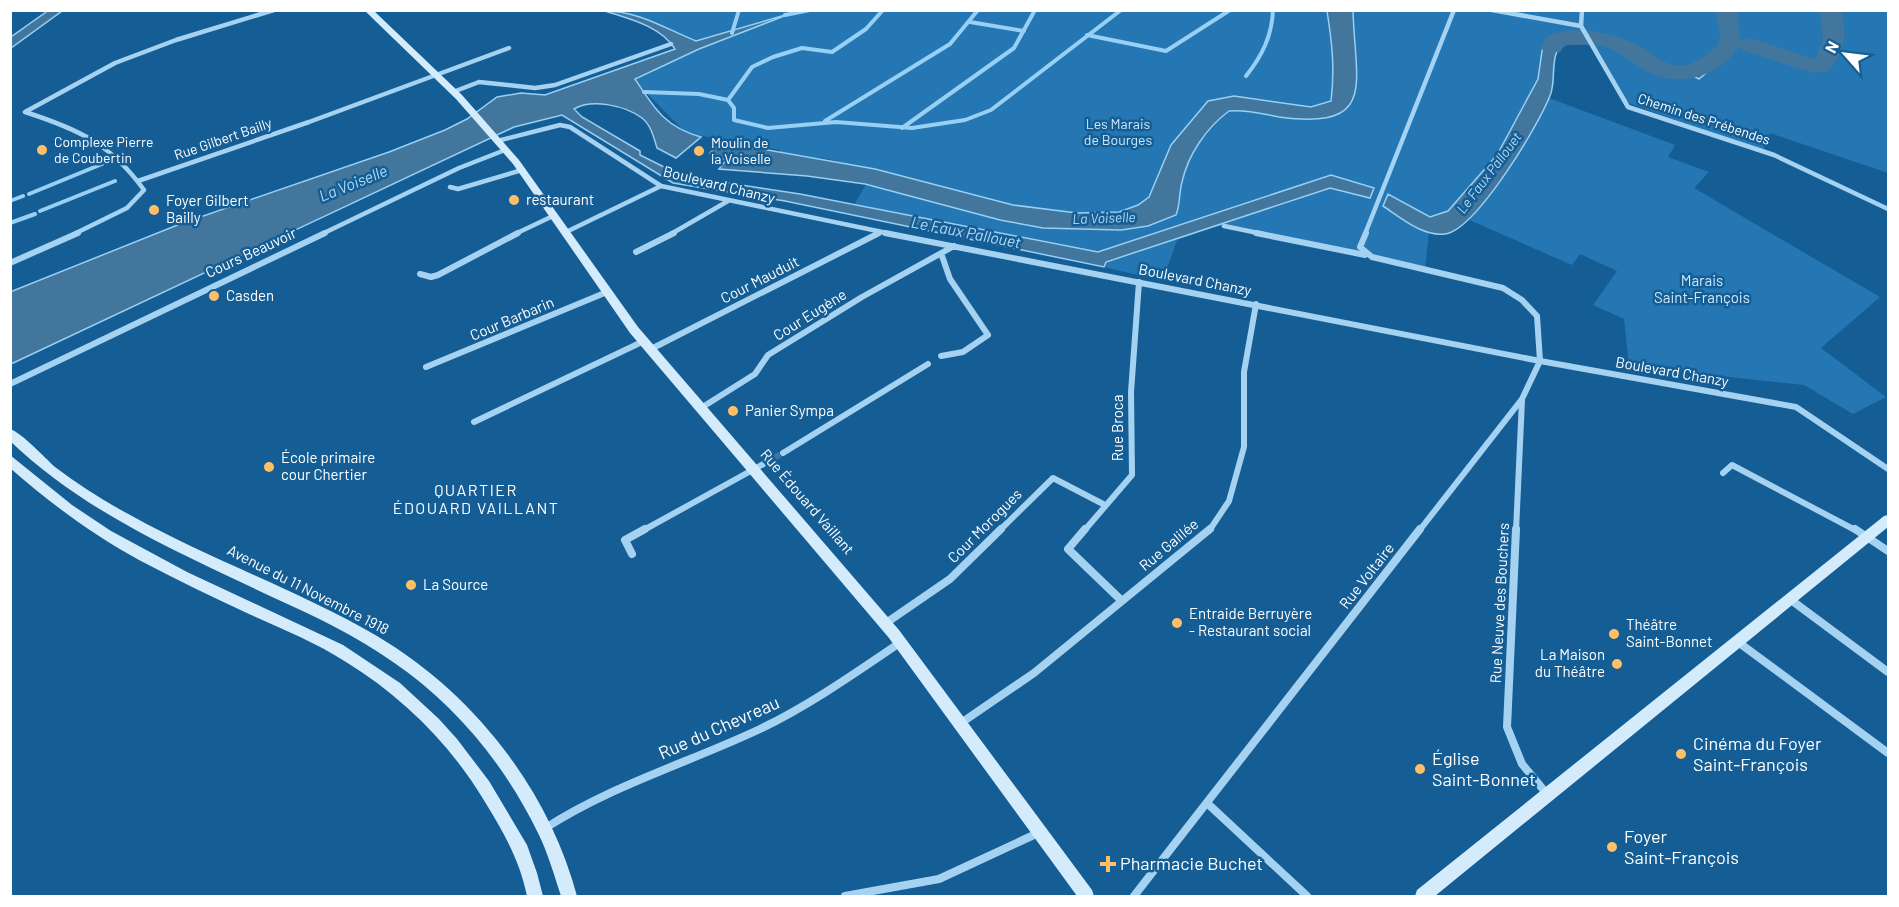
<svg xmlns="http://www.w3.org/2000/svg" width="1899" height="907" font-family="Barlow,sans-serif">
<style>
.green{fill:#2477b2}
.water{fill:#42769d;stroke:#98cff4;stroke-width:1.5}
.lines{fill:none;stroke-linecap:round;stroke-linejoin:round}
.stream{stroke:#98cff4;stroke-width:4}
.river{fill:#42769d;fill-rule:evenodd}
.street-tunnel{stroke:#3876a5;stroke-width:6;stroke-dasharray:6 3;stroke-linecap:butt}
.street-far2{stroke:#a6d2f2;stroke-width:4.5}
.street-far1{stroke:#a6d2f2;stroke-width:6}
.street{stroke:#a6d2f2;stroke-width:8}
.secondary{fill:#d4ebfc;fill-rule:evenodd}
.poi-dot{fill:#ffbf66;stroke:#155e95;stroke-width:2}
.labels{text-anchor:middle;stroke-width:5;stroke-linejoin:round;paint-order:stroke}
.far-street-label{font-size:14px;fill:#fff;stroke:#155e95}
.far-park-label{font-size:14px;fill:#cde9fc;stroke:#155e95}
.far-poi-label{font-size:14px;fill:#fff;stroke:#155e95;text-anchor:start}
.far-water-label{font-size:14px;font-style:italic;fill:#b2dbf8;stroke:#155e95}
.street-label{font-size:15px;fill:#fff;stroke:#155e95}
.poi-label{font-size:15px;fill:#fff;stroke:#155e95;text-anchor:start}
.park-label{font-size:15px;fill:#cde9fc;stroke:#155e95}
.water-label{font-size:16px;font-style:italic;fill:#b2dbf8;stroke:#155e95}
.neighbourhood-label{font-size:16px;letter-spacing:1.5px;fill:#fff;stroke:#155e95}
.near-street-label{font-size:18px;fill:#fff;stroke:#155e95}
.near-poi-label{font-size:18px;fill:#fff;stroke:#155e95;text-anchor:start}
</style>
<rect width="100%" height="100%" fill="#155e95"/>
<!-- green -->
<path class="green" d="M623 11H1888V173L1770 133 1763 151 1623 101 1589 42 1578 41 1556 50 1554 84 1549 98 1675 145 1668 157 1709 172 1694 188 1880 297 1821 348 1886 397 1853 414 1804 385 1629 366 1624 319 1593 305 1617 271 1580 254 1572 265 1467 219C1454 230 1447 235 1429 232L1425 269 1219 226 1177 240 1163 281 1104 267 1088 251 854 205 874 171 828 159 780 153V150L686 133 628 74 691 47 661 25Z"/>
<!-- water -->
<path class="water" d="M49 10 62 11 11 48V37Z
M605 11C639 11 666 29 696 41L792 13 699 49 635 79C654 108 665 127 701 137L676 158 657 148C654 138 651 125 642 118 626 106 592 98 574 109L582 117 640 151V155L682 176 800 194 1098 252 1331 175 1374 188 1370 198 1330 188 1106 262 1104 267 785 201 673 183 562 115 514 127 11 364 10 292 180 224 389 152 445 130 467 119 497 97 521 93 545 95 675 49C661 26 629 19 605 11Z
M1327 11H1353C1355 84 1378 130 1279 117 1263 114 1245 109 1229 111 1206 128 1188 155 1182 182 1179 193 1180 206 1176 215L1148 226 1121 230 1043 228 1000 220 865 184 807 176 719 169 726 160 710 153 722 142 875 169 1013 205 1077 213 1119 212 1138 205 1149 197 1171 145 1208 101 1234 96 1311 107 1331 101C1335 69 1332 42 1327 11Z
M1831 11H1836L1840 46 1824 70 1820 71 1741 43 1699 79 1690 74 1726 54 1733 40 1819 68C1841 48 1837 37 1831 11Z
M1585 35 1589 42H1565C1549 52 1556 77 1551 93 1541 122 1476 230 1445 234 1423 237 1400 217 1383 206L1388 194 1430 217 1448 211 1497 155 1538 79 1542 51 1548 39Z"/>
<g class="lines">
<!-- stream -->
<path class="stream" d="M785 15 810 10
M970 22 1024 31
M732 33 739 10
M1087 35 1166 51 1230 10
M1246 76C1262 56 1272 36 1273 10
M644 92 699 94 728 100 734 108V120L768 128 836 122 912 128 965 120 991 110 1121 10
M728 100 752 67 773 57 802 48 832 52 866 29 883 10
M825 121 950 44 978 10
M902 128 1014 48 1035 10
M29 194 102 164
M10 201 23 196
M40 211 115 181
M10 223 35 214"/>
<!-- river -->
<path class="river" d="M1715 10H1737L1741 41 1750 38 1815 59 1823 40 1820 10H1842C1847 35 1845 51 1829 71L1813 73 1742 50 1739 46C1721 75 1682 88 1650 73 1634 65 1620 51 1602 46 1590 44 1577 45 1565 45L1560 52H1544L1541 47 1547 36C1575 24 1615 32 1641 47 1652 53 1664 65 1678 66 1692 67 1708 54 1718 45L1720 33Z"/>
<!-- street-tunnel -->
<path class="street-tunnel" d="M767 462 783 453"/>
<!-- street-far2 -->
<path class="street-far2" d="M1492 10 1581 26
M1582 10 1581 26 1628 107 1774 155 1888 209
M453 92 479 82 535 88 555 85 671 44
M25 112 115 63 176 40 274 10
M25 112C78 129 111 144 144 190L127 208 74 234
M497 141 560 125 570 127 661 186 892 234
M138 181 309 122 509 48
M450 187 458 189 522 170
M1224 226 1263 234
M564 233 661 186
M322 234 459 168 505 150
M515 234 553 216
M671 234 728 201
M876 234 880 232
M1365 234 1454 10"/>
<!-- street-far1 -->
<path class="street-far1" d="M885 233 1540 361 1796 407 1888 469
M1256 233 1365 255
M1366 233 1360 247 1372 257 1503 288 1522 300 1537 316 1540 361 1522 399 1419 531
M636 252 674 233
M941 253 950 279 988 335 963 352 941 356
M10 263 78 233
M420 274 431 277 438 275 518 233
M651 349 879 233
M426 367 607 292
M10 384 325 233
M701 408 755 374 768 355 862 297 954 246
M474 422 644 341
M783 453 928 364
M1723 473 1732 465 1857 531
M642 531 767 462
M999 531 1053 478 1105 505
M1084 531 1132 475 1131 392 1139 282
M1209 531 1229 501 1244 447V372L1256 304
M1516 531 1522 400"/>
<!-- street -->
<path class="street" d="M1085 529 1068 549 1122 601
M1516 529 1507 727 1522 764 1547 794
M1855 529 1888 551
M632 554 625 540 645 529
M1791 600 1888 672
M886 623 950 579 1001 529
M1738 642 1888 753
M961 723 1034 673 1210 529
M1207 803 1307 896
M544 829C612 785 688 763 760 729 810 705 855 673 901 642
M845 896 939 879 1038 833
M1134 896 1420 529"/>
<!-- secondary -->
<path class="secondary" d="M364 10H373L462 95 519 160 638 327 899 630 1092 890 1094 896H1077L889 638 630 333 513 164 456 99Z
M10 429C22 433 44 457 55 467 79 485 105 502 132 516 211 560 298 590 377 636 473 693 548 788 577 896H561C554 875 548 853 538 833 505 765 455 704 393 662 355 635 312 615 270 596 178 552 84 512 10 441Z
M10 455 72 505 111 531 187 572 343 645 400 683 439 719 457 739 489 781 527 845 537 873 543 896H527C520 861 504 833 485 802 451 745 403 697 346 662 315 642 282 629 249 614 212 597 175 579 139 560 92 534 51 504 10 468Z
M1888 515V527L1435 896H1415L1417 890 1884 516Z"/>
</g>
<!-- markers -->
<g class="poi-dot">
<circle cx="42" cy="150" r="6"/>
<circle cx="699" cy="151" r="6"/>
<circle cx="514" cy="200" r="6"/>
<circle cx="154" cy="210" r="6"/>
<circle cx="214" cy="296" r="6"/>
<circle cx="733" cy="411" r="6"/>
<circle cx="269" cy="467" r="6"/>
<circle cx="411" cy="585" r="6"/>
<circle cx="1177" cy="623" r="6"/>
<circle cx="1614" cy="634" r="6"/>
<circle cx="1617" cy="664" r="6"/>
<circle cx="1681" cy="754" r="6"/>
<circle cx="1420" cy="769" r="6"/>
<circle cx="1612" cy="847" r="6"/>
<path d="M1105 855h6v6h6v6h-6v6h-6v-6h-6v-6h6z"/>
</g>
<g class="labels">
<!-- far-street labels -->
<g class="far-street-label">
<text transform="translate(1704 119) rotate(18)" y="5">Chemin des Prébendes</text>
<text transform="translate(223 139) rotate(-19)" y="5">Rue Gilbert Bailly</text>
</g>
<!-- far-park labels -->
<g class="far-park-label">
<text x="1118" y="129">Les Marais<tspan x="1118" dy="16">de Bourges</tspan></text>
</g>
<!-- far-poi labels -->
<g class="far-poi-label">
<text x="54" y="147">Complexe Pierre<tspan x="54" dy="16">de Coubertin</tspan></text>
<text x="711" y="148">Moulin de<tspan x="711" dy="16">la Voiselle</tspan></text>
</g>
<!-- far-water labels -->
<g class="far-water-label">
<text transform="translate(1489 173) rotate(-53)" y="5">Le Faux Pallouet</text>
<text transform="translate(1104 218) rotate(-2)" y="5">La Voiselle</text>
</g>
<!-- street labels -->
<g class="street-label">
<text transform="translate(719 185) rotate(14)" y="5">Boulevard Chanzy</text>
<text transform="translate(251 253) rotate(-25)" y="5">Cours Beauvoir</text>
<text transform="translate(760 280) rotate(-27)" y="5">Cour Mauduit</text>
<text transform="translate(1195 280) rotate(11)" y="5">Boulevard Chanzy</text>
<text transform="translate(810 315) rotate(-32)" y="5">Cour Eugène</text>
<text transform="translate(512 319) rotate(-23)" y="5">Cour Barbarin</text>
<text transform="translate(1672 372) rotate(10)" y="5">Boulevard Chanzy</text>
<text transform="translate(1118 428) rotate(-90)" y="5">Rue Broca</text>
<text transform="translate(807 502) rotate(49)" y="5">Rue Édouard Vaillant</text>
<text transform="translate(985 526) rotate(-45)" y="5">Cour Morogues</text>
<text transform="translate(1169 545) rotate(-40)" y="5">Rue Galilée</text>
<text transform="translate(1367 576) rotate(-52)" y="5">Rue Voltaire</text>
<text transform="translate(308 590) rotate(27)" y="5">Avenue du 11 Novembre 1918</text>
<text transform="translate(1500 603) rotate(-87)" y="5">Rue Neuve des Bouchers</text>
</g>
<!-- poi labels -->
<g class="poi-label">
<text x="526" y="205">restaurant</text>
<text x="166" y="206">Foyer Gilbert<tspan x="166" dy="17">Bailly</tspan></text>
<text x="226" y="301">Casden</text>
<text x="745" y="416">Panier Sympa</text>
<text x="281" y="463">École primaire<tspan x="281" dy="17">cour Chertier</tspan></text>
<text x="423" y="590">La Source</text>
<text x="1189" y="619">Entraide Berruyère<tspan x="1189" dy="17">- Restaurant social</tspan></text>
<text x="1626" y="630">Théâtre<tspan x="1626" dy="17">Saint-Bonnet</tspan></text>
<text x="1605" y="660" text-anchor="end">La Maison<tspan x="1605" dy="17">du Théâtre</tspan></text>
</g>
<!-- park labels -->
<g class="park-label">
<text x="1702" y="286">Marais<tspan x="1702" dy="17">Saint-François</tspan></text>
</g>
<!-- water labels -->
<g class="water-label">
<text transform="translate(353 183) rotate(-22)" y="6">La Voiselle</text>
<text transform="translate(966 232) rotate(11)" y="6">Le Faux Pallouet</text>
</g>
<!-- neighbourhood labels -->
<g class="neighbourhood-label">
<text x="476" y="496">QUARTIER<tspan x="476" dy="18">ÉDOUARD VAILLANT</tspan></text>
</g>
<!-- near-street labels -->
<g class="near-street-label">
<text transform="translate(719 728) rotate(-24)" y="6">Rue du Chevreau</text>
</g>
<!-- near-poi labels -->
<g class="near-poi-label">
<text x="1693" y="750">Cinéma du Foyer<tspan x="1693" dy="21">Saint-François</tspan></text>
<text x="1432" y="765">Église<tspan x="1432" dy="21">Saint-Bonnet</tspan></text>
<text x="1624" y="843">Foyer<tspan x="1624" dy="21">Saint-François</tspan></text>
<text x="1120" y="870">Pharmacie Buchet</text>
</g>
</g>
<!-- border -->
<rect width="1899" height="907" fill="none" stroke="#ffffff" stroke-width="24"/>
<!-- north arrow -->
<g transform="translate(1845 54) rotate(298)" stroke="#155e95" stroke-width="4.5" paint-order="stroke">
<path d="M0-4.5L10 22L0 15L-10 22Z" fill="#ffffff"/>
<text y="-9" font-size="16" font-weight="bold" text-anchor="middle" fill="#ffffff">N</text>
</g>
</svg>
